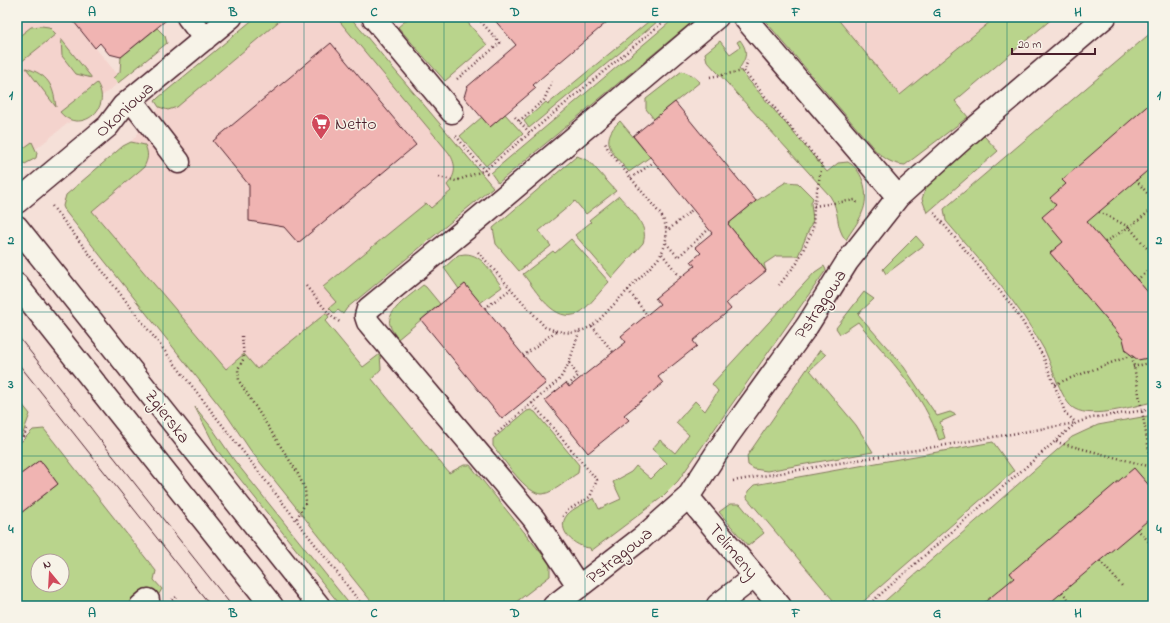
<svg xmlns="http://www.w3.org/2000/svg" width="1170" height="623" font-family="'Indie Flower',sans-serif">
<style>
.built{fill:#f4d3cd}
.green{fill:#b9d48c;stroke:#827a5c;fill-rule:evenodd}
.building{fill:#f0b4b2;stroke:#4a1f2b}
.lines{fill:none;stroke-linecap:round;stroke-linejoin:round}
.minor-casing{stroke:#4a1f2b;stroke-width:25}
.major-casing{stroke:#4a1f2b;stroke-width:25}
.path{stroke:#4a1f2b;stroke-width:2.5;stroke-dasharray:1 3;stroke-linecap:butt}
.minor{stroke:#f7f3e8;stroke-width:22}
.major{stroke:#f7f3e8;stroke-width:22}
.tram{stroke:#4a1f2b;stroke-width:1}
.grid{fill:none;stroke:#0f766e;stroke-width:1;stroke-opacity:0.55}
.labels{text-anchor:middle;stroke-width:3;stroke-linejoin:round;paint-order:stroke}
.street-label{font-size:18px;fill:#4a1f2b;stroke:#f7f3e8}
.poi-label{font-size:18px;fill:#4a1f2b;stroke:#f7f3e8;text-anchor:start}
.neatline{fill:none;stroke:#0f766e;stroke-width:1.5}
.grid-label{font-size:13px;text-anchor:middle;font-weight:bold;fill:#0f766e}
</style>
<rect width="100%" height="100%" fill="#f5e0d8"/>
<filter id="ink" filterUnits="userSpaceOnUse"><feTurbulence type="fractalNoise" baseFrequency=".025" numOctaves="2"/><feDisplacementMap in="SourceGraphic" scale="8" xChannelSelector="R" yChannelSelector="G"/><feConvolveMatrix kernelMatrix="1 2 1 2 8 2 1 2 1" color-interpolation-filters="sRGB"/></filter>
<g filter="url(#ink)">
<!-- built -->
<path class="built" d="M17 17H70L122 80 27 156H17Z
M256 17H350L489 181 221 407 65 211 63 206V200L72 189 123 146 131 142 159 107 155 101 158 98Z
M836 17H996L900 95Z"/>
<!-- green -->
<path class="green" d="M256 17H284L177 107 168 110 159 107 155 101 158 98Z
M336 17H350L493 187 347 308 343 314 338 310 334 313 329 308 336 302 323 287 426 203 431 208 451 191 447 185C456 175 457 165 449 153Z
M410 17H463L487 45 445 81 398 27Z
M654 17H663L529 128 524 121 546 102 548 104Z
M676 17H698L498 183 491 173Z
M762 17H836L900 95 996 17H1054L955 101 968 117 905 165C892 164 885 159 876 151Z
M41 26 49 27 56 34 21 62 17 57V38L31 27Z
M157 28 165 36 167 43 118 83 113 78 120 72 121 57Z
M1153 31V402C1133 406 1093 419 1075 409 1062 403 1052 366 1045 351 1019 303 981 262 946 221L944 209Z
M61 39 92 78 76 74 62 56Z
M740 40C749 52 746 58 739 69L827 172 838 163 848 162C864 171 870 196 862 213 859 222 851 231 846 240 835 228 840 210 830 196L707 61 705 53 720 41 730 54 740 47 737 42Z
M26 68C48 75 53 84 56 107Z
M682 71 692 75 700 82 654 119 646 109V99Z
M97 83C114 110 78 135 60 112Z
M505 114 523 134 486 166 460 136 482 117 490 127Z
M620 121 650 157 629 172C614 154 597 142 620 121Z
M984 136 998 151 927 213 922 199 926 187Z
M32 142 37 153 36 158 25 164 17 159V153Z
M131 142 145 145C149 154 148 159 144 167L92 211 226 369 244 354 257 369 326 313 329 317 325 321 363 367 380 354 381 369 372 379 449 473 464 465H470L550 564V576L511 606H375L251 451 226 414 65 211 63 206 66 195 123 146Z
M577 156 589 161 616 191 586 214 575 201 539 231 551 246 519 271 496 244 493 228Z
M786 182 798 183 813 198 811 203 813 220 798 256H776L764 264 766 271 728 224 756 201Z
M619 196C629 208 650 225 643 243L612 278 575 235 591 222 589 220Z
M916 236 924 245 886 274 883 269Z
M571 239 609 282C601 290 588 308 579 313 554 325 536 290 523 274L553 251 555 253Z
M465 254C483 254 492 274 502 287L480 303 465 284 459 289 444 268 458 255Z
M824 266 826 270 678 481 661 498 591 551 590 548C575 547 555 530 567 515 573 508 586 503 594 498L599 509 621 499 613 482 631 472 636 466 651 479 667 463 652 449 660 440 675 453 689 435 676 423 695 401 705 411 718 391 712 384 815 272Z
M423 285 426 287 440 304 398 339C395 334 391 330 390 325 385 311 414 293 423 285Z
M864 292 874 299 858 314 904 367 937 416 950 412 956 415 940 422 945 438 939 440C924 394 889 359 858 322L840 334 836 328Z
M820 350 826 355 810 370 856 425 873 452 767 471 754 469 748 465 747 456Z
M17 398 30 414 22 436 17 439Z
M195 407 212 428 234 460 351 606H341L217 450Z
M531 410 535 412 579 465 578 473C568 479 555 492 543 494 527 496 503 458 493 446V439L527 411Z
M1153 415V606H879L1072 437 1098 425Z
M44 429 156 571 154 580 162 589 156 599 147 590 127 606H17V507L21 513 58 484 40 460 17 477V446L33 430ZM38 561H62V585H38Z
M993 442 1014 471 858 606H838L747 498 748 491 754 485Z
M730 504H740L764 533 748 546 719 512Z"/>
<!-- building -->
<path class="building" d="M70 17H170L121 57 109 54 100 43 95 48Z
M492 17H613L533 85 536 88 490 127 464 97 467 87 516 45Z
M331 43 416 145 298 243 284 227 249 221V185L213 141Z
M1153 101V166L1087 222 1153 298V357L1138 360 1126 351 1123 339 1050 253 1063 242 1042 217 1056 205 1050 198 1066 184 1062 180Z
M675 102 756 201 728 224 766 271 726 303 731 309 693 341 697 346 658 377 663 383 624 415 629 420 588 453 545 400 566 383 569 387 626 342 621 336 660 304 655 298 695 266 691 261 701 253 695 247 712 233 633 136Z
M465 284 546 383 502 419 421 320Z
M40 460 58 484 17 516V477Z
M1134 468 1153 490V516L1046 606H980L1014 578 1010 573Z"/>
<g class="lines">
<!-- minor casing -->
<g class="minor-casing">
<path id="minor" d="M188 17 205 39
M373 17 452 112
M744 17 898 197
M131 100 179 162
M17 202 108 126 123 106 231 17
M688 497 780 606
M579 587 534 519 368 322 366 316 368 309 473 223 717 17
M718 605 755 576
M141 606 148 600
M554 606 643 537 688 497 727 437 807 326 847 262 898 197 976 127 1105 17"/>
</g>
<!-- major casing -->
<g class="major-casing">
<path id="major" d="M17 227 319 606
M17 285 272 606"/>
</g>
<!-- path -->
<path class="path" d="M748 60 744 71 822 165 814 206 813 229 797 263 779 285
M710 77 744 71
M457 79 500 43 477 17
M515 117 530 133 669 17
M519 121 544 100 552 82
M456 136 489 176
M439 177 456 181 485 170 530 133
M631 178 654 162
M1136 180 1153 200
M52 206 363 606
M814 206 855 200 859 205
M1099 212 1129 227 1153 255
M934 213 1009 302 1022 321 1043 356 1065 412 1076 423
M666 232 693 209
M1105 242 1129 227 1153 209
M666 243 678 257 709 229
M478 252 545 327C565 335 579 335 596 323L658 259C667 246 670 229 661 215L609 151 605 143
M662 254 681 278
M1137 280 1153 266
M306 286 331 316 341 323
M628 290 647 315
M485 308 511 289
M592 326 613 352
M242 336 244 358 238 369 239 381 297 472 305 489 306 502 296 520
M523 356 556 331
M1133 367 1153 362
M1055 384 1132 355 1152 467
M568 385 578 376 569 363
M532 403 597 480 590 497 568 510 562 517
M495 435 560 379 569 363 579 332
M17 442 23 438 27 428
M1056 442 1152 467
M733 481 1076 423
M1137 529 1153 546
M1100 561 1123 587
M1062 592 1074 606
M172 600 178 596
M867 606 1076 423 1091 418 1153 409"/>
<!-- minor -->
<use href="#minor" class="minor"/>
<!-- major -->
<use href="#major" class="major"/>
<!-- tram -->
<path class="tram" d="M17 335 232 606
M17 362 211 606"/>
</g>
</g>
<!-- grid -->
<path class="grid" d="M163 17V606M304 17V606M444 17V606M585 17V606M726 17V606M866 17V606M1007 17V606M17 167H1153M17 312H1153M17 456H1153"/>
<!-- icons -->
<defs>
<g id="supermarket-pin" transform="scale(1)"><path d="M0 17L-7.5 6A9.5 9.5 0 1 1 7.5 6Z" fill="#d1495b" stroke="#f7f3e8"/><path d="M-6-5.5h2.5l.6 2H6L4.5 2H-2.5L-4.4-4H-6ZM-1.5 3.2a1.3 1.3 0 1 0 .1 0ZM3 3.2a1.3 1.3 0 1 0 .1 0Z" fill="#fff"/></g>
</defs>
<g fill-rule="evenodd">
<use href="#supermarket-pin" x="321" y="123"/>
</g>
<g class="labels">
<!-- street labels -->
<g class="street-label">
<text transform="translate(124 109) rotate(-43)" y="6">Okoniowa</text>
<text transform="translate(820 304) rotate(-57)" y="6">Pstrągowa</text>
<text transform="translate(168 416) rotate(52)" y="6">Zgierska</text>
<text transform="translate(734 551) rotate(50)" y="6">Telimeny</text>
<text transform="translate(619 555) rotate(-39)" y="6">Pstrągowa</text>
</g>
<!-- poi labels -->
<g class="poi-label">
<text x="335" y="129">Netto</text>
</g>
</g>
<!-- margin -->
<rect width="1170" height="623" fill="none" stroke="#f7f3e8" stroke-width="44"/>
<!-- north arrow -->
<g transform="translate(50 573) rotate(342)"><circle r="19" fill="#f7f3e8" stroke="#b29e9c"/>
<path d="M0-3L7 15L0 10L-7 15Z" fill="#d1495b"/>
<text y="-6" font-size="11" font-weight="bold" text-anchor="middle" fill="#4a1f2b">N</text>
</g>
<!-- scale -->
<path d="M1012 48v6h83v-6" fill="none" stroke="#4a1f2b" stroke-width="2"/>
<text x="1018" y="48" font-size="12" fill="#4a1f2b" stroke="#f7f3e8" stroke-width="3" paint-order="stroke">20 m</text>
<rect x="22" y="22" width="1126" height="579" class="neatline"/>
<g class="grid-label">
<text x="92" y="16">A</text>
<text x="233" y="16">B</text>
<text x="374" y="16">C</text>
<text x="515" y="16">D</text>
<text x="655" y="16">E</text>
<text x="796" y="16">F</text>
<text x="937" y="16">G</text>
<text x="1078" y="16">H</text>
<text x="11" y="99">1</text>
<text x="1159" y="99">1</text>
<text x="11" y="244">2</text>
<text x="1159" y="244">2</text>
<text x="11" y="388">3</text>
<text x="1159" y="388">3</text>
<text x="11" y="533">4</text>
<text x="1159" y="533">4</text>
<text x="92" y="617">A</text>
<text x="233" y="617">B</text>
<text x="374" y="617">C</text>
<text x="515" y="617">D</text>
<text x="655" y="617">E</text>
<text x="796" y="617">F</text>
<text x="937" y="617">G</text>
<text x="1078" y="617">H</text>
</g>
</svg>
